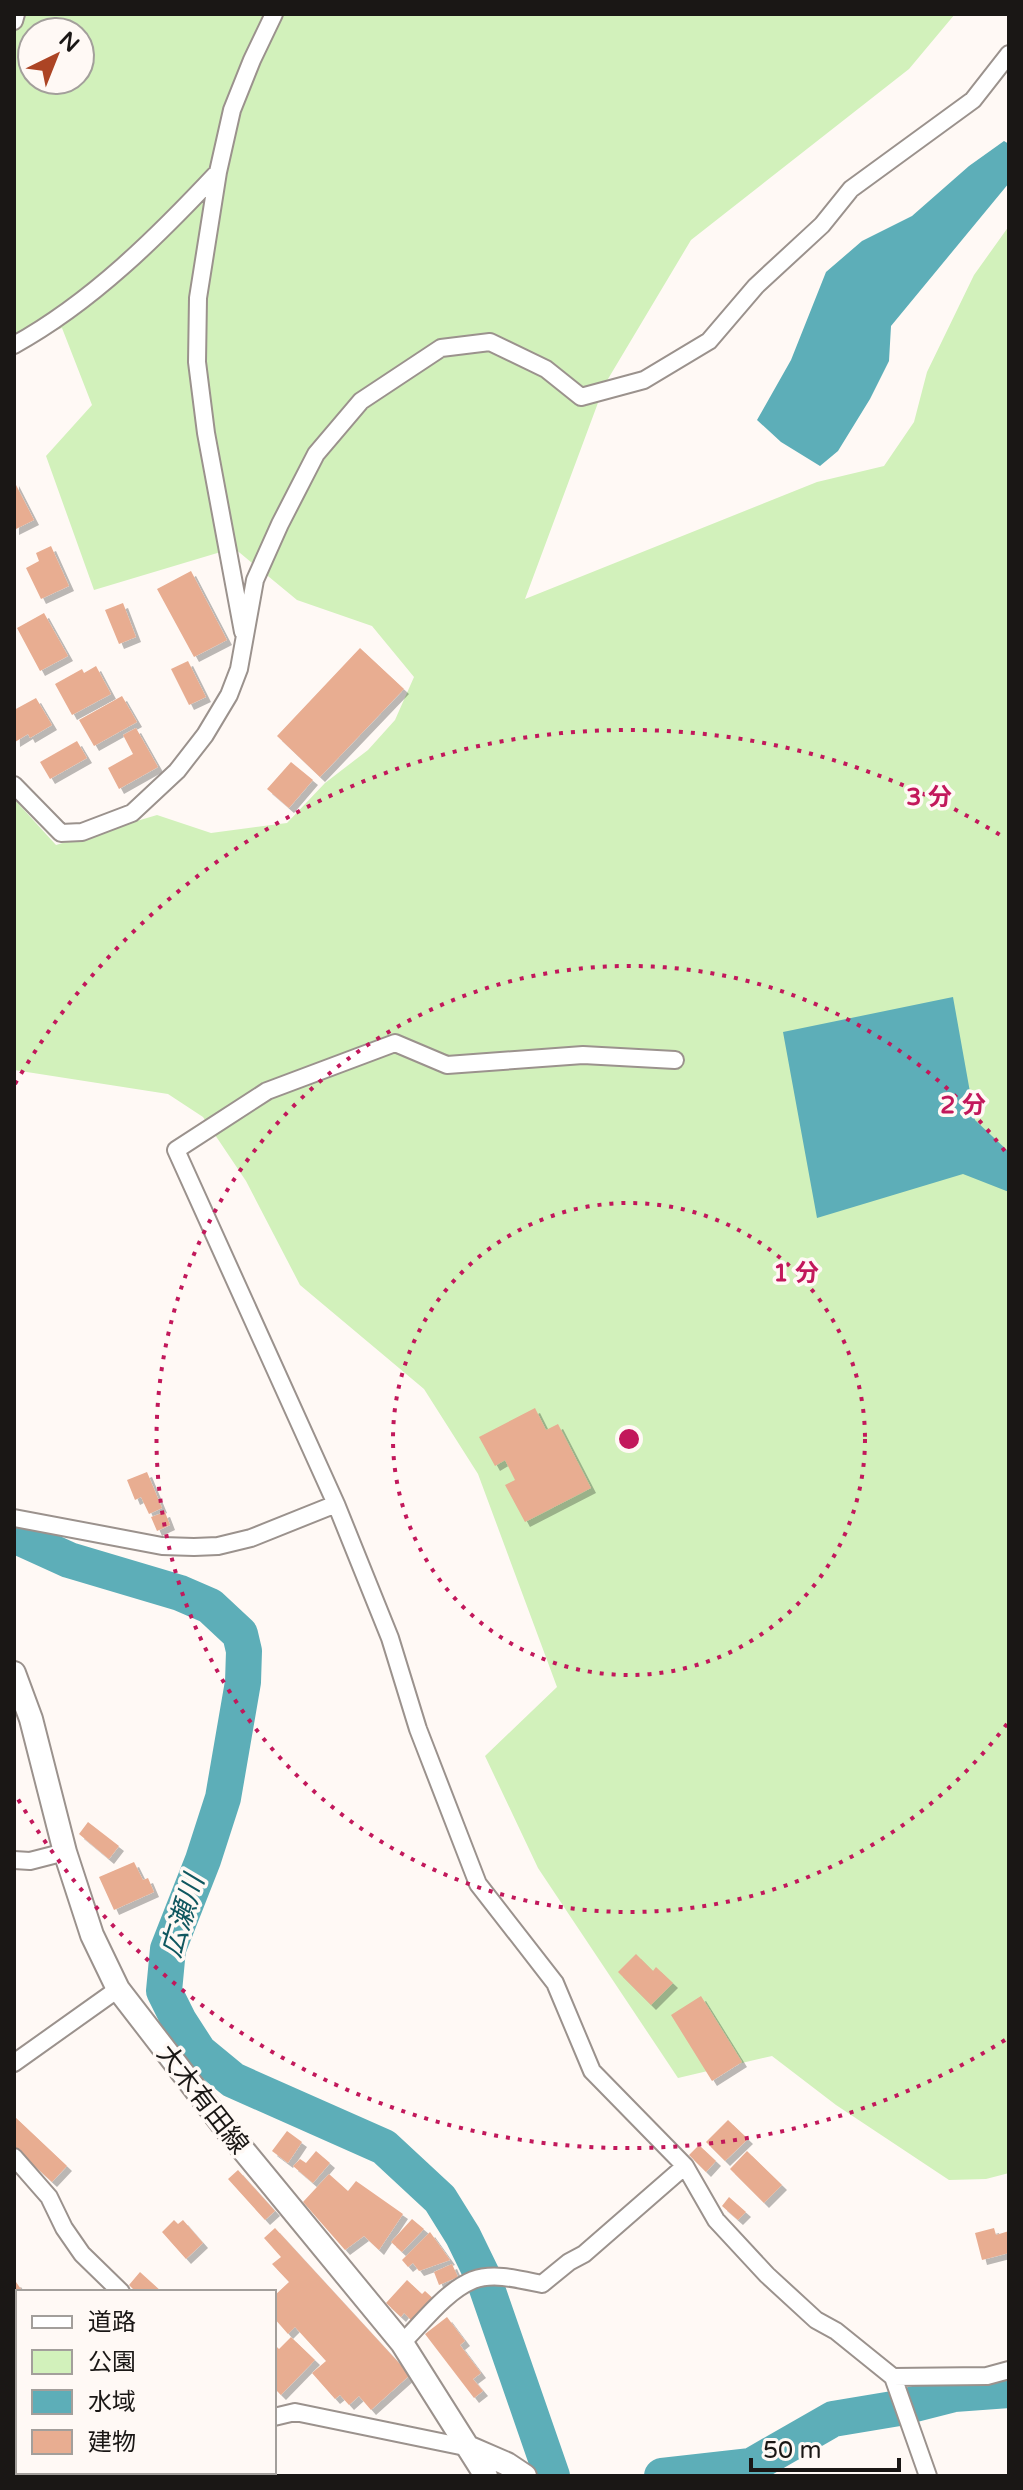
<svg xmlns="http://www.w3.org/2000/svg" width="1023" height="2490" font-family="'Varela Round','Noto Sans JP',sans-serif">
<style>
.green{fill:#d2f1bb;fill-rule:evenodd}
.water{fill:#5daeb8}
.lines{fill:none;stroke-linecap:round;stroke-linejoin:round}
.river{stroke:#5daeb8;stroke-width:36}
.building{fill:#e8ad91;filter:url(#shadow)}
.street-casing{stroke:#9b928d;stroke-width:20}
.secondary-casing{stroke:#9b928d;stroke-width:26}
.street{stroke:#fff;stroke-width:16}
.secondary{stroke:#fff;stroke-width:22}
.ring{fill:none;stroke:#c2185b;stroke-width:4;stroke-dasharray:4 8}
.labels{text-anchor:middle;stroke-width:7;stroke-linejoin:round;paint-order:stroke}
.street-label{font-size:26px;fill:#1a1715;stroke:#fff9f5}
.water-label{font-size:28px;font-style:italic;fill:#10575f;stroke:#fff9f5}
.centre{fill:#c2185b;stroke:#fff9f5;stroke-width:4}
.ring-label{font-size:24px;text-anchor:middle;font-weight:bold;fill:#c2185b;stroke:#fff9f5;stroke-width:7;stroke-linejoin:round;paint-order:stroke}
</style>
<defs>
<filter id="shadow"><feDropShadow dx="5" dy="5" stdDeviation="0" flood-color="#0004"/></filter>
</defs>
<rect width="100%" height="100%" fill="#fff9f5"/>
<!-- green -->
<path class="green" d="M14 14H955L909 69 691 240 605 384 525 599 817 482 884 466 914 422 927 372 974 275 1009 226V2173L986 2179 949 2180 836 2105 772 2056 678 2078 538 1868 485 1756 557 1687 478 1474 424 1389 300 1285 246 1181 203 1117 168 1094 14 1070V799L56 845 157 815 211 833 287 823 325 783 368 750 395 720 414 677 372 626 297 600 234 548 94 590 46 456 92 405 62 328 14 346ZM32 32H80V80H32Z"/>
<!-- water -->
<path class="water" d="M1004 141 1009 144V183L891 326 889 361 870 399 838 451 820 466 781 442 757 420 791 360 826 272 862 241 912 216 969 166Z
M953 997 975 1120 1009 1152V1192L963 1174 817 1218 783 1032Z"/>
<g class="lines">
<!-- river -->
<path class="river" d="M14 1535 69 1560 180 1593 210 1606 240 1634 244 1651 243 1682 223 1798 203 1860 168 1949 164 1991 179 2021 199 2052 233 2080 384 2147 440 2199 463 2236 483 2277 552 2476
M662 2476 751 2466 833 2419 899 2408 954 2394 1009 2390"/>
</g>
<!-- building -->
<path class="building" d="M14 481 34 520 14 530Z
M51 546 69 586 41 599 26 568 39 561 36 553Z
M191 571 227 640 194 657 157 589Z
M123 603 136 637 119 644 105 610Z
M44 613 68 656 40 671 17 628Z
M360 648 404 689 320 777 277 736Z
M188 661 206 697 189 705 171 669Z
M96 666 111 694 72 715 55 684 82 669 84 673Z
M122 696 137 722 94 746 79 720Z
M36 698 52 725 30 738 28 734 15 742 14 710Z
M136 728 158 767 119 789 108 768 133 754 123 735Z
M77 741 87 758 50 779 40 762Z
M291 762 313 780 289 808 267 789Z
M535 1408 546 1430 558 1424 591 1488 525 1522 505 1485 515 1480 505 1460 495 1466 479 1437Z
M147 1472 162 1508 149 1514 141 1497 135 1500 127 1480Z
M165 1512 170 1525 157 1531 151 1517Z
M88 1822 119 1846 109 1859 79 1834Z
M134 1862 143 1880 148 1878 154 1892 114 1910 99 1877Z
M636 1954 653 1971 656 1967 673 1983 651 2005 618 1972Z
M701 1996 742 2062 712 2081 671 2015Z
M14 2116 67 2166 52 2182 14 2147Z
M728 2120 748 2139 725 2161 706 2142Z
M287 2131 302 2142 288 2163 272 2151Z
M699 2145 716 2161 706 2172 689 2155Z
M316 2151 330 2163 313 2183 293 2166 300 2159 306 2163Z
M747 2151 782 2185 764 2203 730 2169Z
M238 2170 275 2211 265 2220 228 2179Z
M329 2174 348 2191 356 2181 403 2214 379 2250 364 2236 345 2250 303 2202Z
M729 2197 746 2212 738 2220 722 2206Z
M412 2219 424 2229 402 2252 391 2242Z
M174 2220 178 2224 183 2220 203 2243 186 2259 162 2232Z
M275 2228 410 2375 371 2410 359 2396 349 2405 340 2395 335 2399 312 2373 326 2361 295 2327 288 2334 274 2318V2296L289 2282 272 2264 281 2257 264 2238Z
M994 2228 996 2235 1009 2231V2253L982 2260 975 2233Z
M430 2232 450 2260 419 2271 413 2263 408 2267 402 2260Z
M452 2264 458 2277 439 2285 434 2272Z
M140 2272 162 2292H136L129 2285Z
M407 2280 422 2294 425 2291 436 2301 415 2324 404 2313 401 2317 386 2303Z
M16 2282 23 2292H18V2345L14 2339V2283Z
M447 2317 465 2341 460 2345 481 2373 473 2379 483 2391 474 2398 425 2334Z
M291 2337 315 2360 281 2395 274 2388V2344L279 2349Z"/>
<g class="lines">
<!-- street casing -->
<g class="street-casing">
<path id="street" d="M14 21 16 14
M14 345C92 302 158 236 218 172
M243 632 206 433 197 362 198 298 218 172 232 110 252 60 274 14
M14 785 61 833 82 832 132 813 177 771 205 735 229 695 239 669 255 580 280 524 316 454 361 401 441 348 490 342 546 369 581 397 644 380 709 341 756 286 822 225 851 189 973 100 1009 54
M675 1060 583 1055 447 1065 395 1043 267 1091 176 1150 336 1504 390 1638 418 1729 478 1884 555 1983 592 2071 685 2166 716 2220 767 2275 816 2320 836 2331 893 2377 987 2376 1009 2370
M14 1518 162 1546 194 1547 218 1546 251 1538 336 1504
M14 1860 30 1861 65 1852
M14 2063 118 1989
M14 2157 49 2197 64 2228 82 2254 121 2292
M402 2343C423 2322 446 2291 473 2280 494 2272 522 2280 542 2284L569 2262 584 2254 685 2166
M893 2377 928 2476
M14 2384 18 2388
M274 2417 295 2412 470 2448
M33 2472 34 2476"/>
</g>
<!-- secondary casing -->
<g class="secondary-casing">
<path id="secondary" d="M14 1673 31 1719 65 1852 92 1935 118 1989 226 2129 402 2343 486 2476
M470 2448 507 2464 525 2476"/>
</g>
<!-- street -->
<use href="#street" class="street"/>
<!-- secondary -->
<use href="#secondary" class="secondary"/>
</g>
<!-- distance rings -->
<g class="ring">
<circle cx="629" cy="1439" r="236"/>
<path d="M1007 1724A473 473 0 1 1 1007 1154"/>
<path d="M1005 2040A709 709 0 0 1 15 1794M15 1084A709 709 0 0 1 1005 838"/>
</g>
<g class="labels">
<!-- street labels -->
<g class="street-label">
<text transform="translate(203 2099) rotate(52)" y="9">大木有田線</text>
</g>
<!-- water labels -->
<g class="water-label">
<text transform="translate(182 1916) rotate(-73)" y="10">広瀬川</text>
</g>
</g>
<circle cx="629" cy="1439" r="12" class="centre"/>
<g class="ring-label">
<text x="929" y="805">3 分</text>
<text x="963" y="1113">2 分</text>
<text x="796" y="1281">1 分</text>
</g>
<!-- border -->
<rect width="1023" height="2490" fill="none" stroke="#1a1715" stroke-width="32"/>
<!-- legend -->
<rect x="16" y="2290" width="260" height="184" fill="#fff9f5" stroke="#a39f9b" stroke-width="2"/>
<rect x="32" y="2316" width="40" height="12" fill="#ffffff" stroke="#a39f9b" stroke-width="2"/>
<text x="88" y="2330" font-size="24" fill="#1a1715">道路</text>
<rect x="32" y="2350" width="40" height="24" fill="#d2f1bb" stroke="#a39f9b" stroke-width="2"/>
<text x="88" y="2370" font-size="24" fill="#1a1715">公園</text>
<rect x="32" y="2390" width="40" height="24" fill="#5daeb8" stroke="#a39f9b" stroke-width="2"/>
<text x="88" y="2410" font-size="24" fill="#1a1715">水域</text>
<rect x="32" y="2430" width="40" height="24" fill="#e8ad91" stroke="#a39f9b" stroke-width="2"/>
<text x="88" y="2450" font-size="24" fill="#1a1715">建物</text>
<!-- north arrow -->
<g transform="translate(56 56) rotate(43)"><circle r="38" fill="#fff9f5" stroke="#a39f9b" stroke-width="2"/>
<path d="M0-6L14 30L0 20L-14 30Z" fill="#ac4424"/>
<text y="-12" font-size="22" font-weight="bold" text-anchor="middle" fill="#1a1715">N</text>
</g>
<!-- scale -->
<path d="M751 2458v12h148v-12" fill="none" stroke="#1a1715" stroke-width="4"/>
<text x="763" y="2458" font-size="24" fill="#1a1715" stroke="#fff9f5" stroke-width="6" paint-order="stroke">50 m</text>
</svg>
